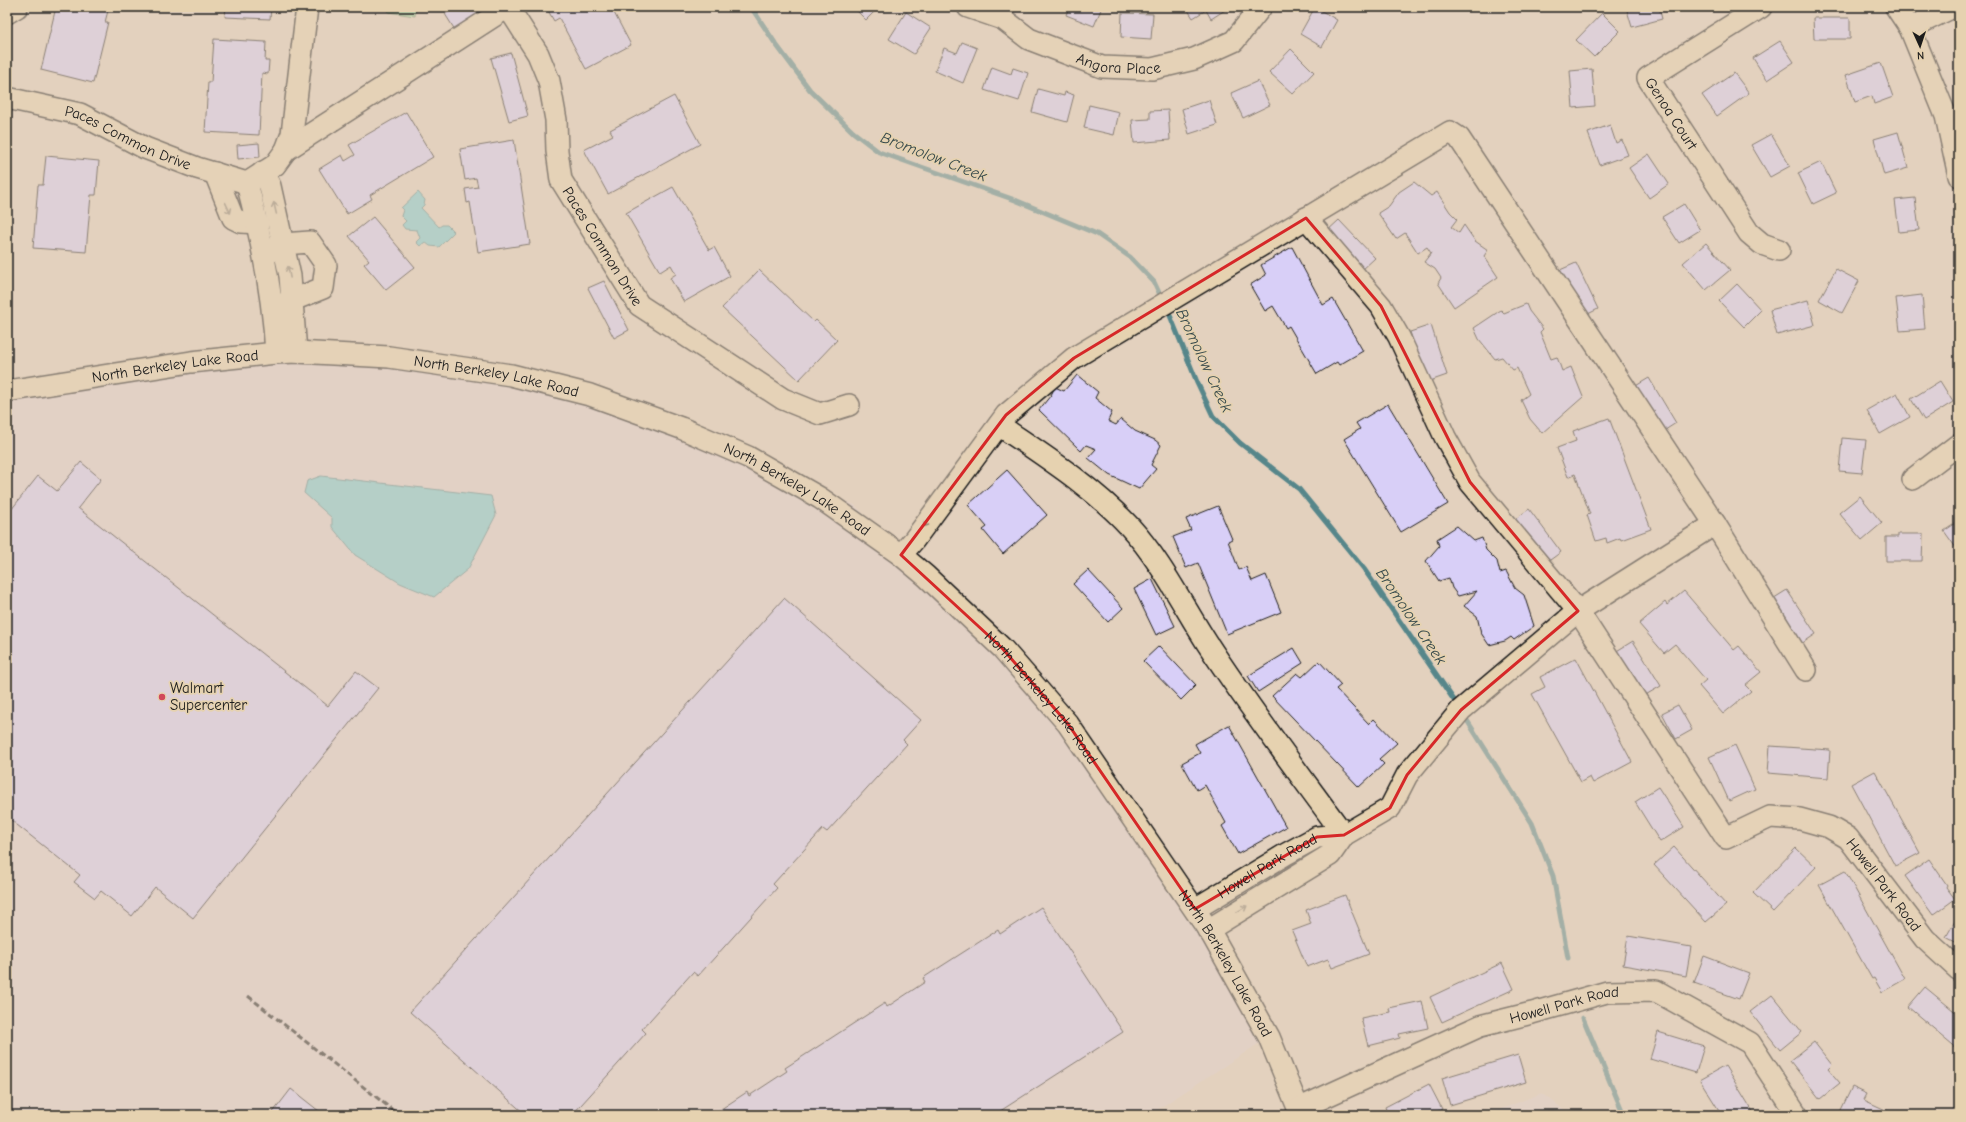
<svg xmlns="http://www.w3.org/2000/svg" width="1966" height="1122" font-family="'Comic Neue',sans-serif">
<style>
.built{fill:#e0d0cf}
.green{fill:#aae3a7;stroke:#638062}
.water{fill:#7ccdd3;stroke:#56868a}
.lines{fill:none;stroke-linecap:round;stroke-linejoin:round}
.stream{stroke:#56868a;stroke-width:5}
.building{fill:#d8cff7;stroke:#1c1c1c}
.minor-casing{stroke:#1c1c1c;stroke-width:24}
.minor{stroke:#e6d2b0;stroke-width:21}
.rail{stroke:#1c1c1c;stroke-width:3;stroke-dasharray:6 3;stroke-linecap:butt}
.oneway{stroke:#8b806d}
.marked{fill:none;stroke:#d62828;stroke-width:3;stroke-linejoin:round}
.poi-dot{fill:#d1495b;stroke:#e6d2b0;stroke-width:1.5}
.labels{text-anchor:middle;stroke-width:3.5;stroke-linejoin:round;paint-order:stroke}
.street-label{font-size:15px;fill:#1c1c1c;stroke:#e6d2b0}
.poi-label{font-size:15px;fill:#1c1c1c;stroke:#e6d2b0;text-anchor:start}
.water-label{font-size:16px;font-style:italic;fill:#34484a;stroke:#e6d2b0}
</style>
<rect width="100%" height="100%" fill="#e3d1be"/>
<filter id="ink" filterUnits="userSpaceOnUse"><feTurbulence type="fractalNoise" baseFrequency=".025" numOctaves="2"/><feDisplacementMap in="SourceGraphic" scale="8" xChannelSelector="R" yChannelSelector="G"/><feConvolveMatrix kernelMatrix="1 2 1 2 8 2 1 2 1" color-interpolation-filters="sRGB"/></filter>
<g filter="url(#ink)">
<!-- built -->
<path class="built" d="M291 352 511 375 681 428 855 505 1087 747 1269 1037 1149 1115H7V391Z
M1542 1093 1571 1115H1486Z"/>
<!-- green -->
<path class="green" d="M389 7H416L415 16 388 12Z"/>
<!-- water -->
<path class="water" d="M418 192 425 200 424 205 421 208 439 227 442 225H447L454 232 439 247 430 246 425 242 420 246 416 242 420 238 417 230 405 229 402 225 406 221 401 216 403 210 401 208Z
M321 476 491 496 496 515 468 569 434 597 400 583 355 555 332 527V518L304 493 307 481Z"/>
<g class="lines">
<!-- stream -->
<path class="stream" d="M751 7 775 43 810 90 853 132 879 152 1015 200 1097 234 1130 257 1154 282 1162 299
M1167 308 1197 382 1213 416 1240 443 1299 489 1364 569 1458 706
M1463 714 1532 823 1553 876 1568 958
M1583 1018 1624 1115"/>
</g>
<!-- building -->
<path class="building" d="M56 7H109L105 22H108L93 83 41 70Z
M226 7H277H271L270 19 225 17Z
M457 7H474L479 16 455 30 445 14Z
M546 7H611L631 45 586 69 559 18 554 21Z
M853 7H879L866 20Z
M1069 7H1102L1094 26 1066 15Z
M1186 7H1223L1225 10 1211 19 1206 10 1193 18Z
M1315 7 1337 20 1322 47 1300 34Z
M1626 7H1659L1662 19 1632 27Z
M906 12 931 28 914 54 889 39Z
M1122 13 1153 14 1151 39 1121 37Z
M1602 13 1620 31 1594 57 1576 40Z
M1813 18H1850V39H1814Z
M214 39 266 42 265 61H269L268 74 262 73 259 135 205 132 208 82H211Z
M1780 41 1794 62 1767 80 1753 58Z
M962 42 977 48 963 83 935 71 944 48 957 53Z
M1291 49 1314 72 1293 94 1269 72Z
M511 53 528 116 509 121 491 58Z
M1881 63 1893 97 1874 104 1872 96 1855 102 1846 75Z
M992 67 1011 74 1013 68 1028 73 1019 101 984 90Z
M1592 69 1595 106 1573 108 1570 71Z
M1734 73 1749 93 1717 116 1702 95Z
M1258 81 1270 105 1243 118 1231 93Z
M1038 89 1064 96 1065 92 1074 95 1067 122 1032 112Z
M674 96 700 144 608 194 584 150 613 135 610 130Z
M1209 100 1217 125 1189 134 1182 109Z
M1089 105 1119 112 1114 135 1084 128Z
M1168 110 1170 140 1134 143 1132 120 1150 119V111Z
M406 112 433 157 370 195 372 199 347 214 319 169 342 155 345 161 355 155 349 145Z
M1610 125 1616 143 1622 140 1628 155 1600 165 1588 133Z
M1898 132 1908 168 1884 175 1874 139Z
M1771 134 1790 166 1770 177 1751 145Z
M514 140 530 244 478 252 470 202 467 203 465 189 478 187 476 178 465 180 460 149Z
M259 143 260 157 238 159 237 145Z
M1649 154 1669 184 1649 198 1629 168Z
M46 156 99 161 96 195H91L86 252 33 248 38 185H43Z
M1821 162 1836 193 1813 204 1798 173Z
M1414 182 1431 196 1437 192 1450 212 1457 219 1451 227 1459 233 1464 225 1475 241 1488 250 1484 256 1498 277 1454 307 1438 283 1441 278 1435 269 1424 262 1431 253 1427 247 1418 253 1405 233 1396 239 1378 213 1389 206 1399 192Z
M673 187 709 250 714 247 730 276 684 302 670 278 676 274 671 265 660 272 626 213Z
M1915 198 1919 230 1899 232 1895 200Z
M1684 204 1700 230 1679 243 1662 217Z
M373 217 415 267 386 290 364 264 369 260 349 236Z
M1339 220 1375 258 1362 270 1326 232Z
M1706 243 1730 270 1706 290 1683 263Z
M1292 247 1323 305 1333 299 1363 351 1339 365 1337 362 1317 374 1289 326 1286 328 1273 306 1265 311 1250 285 1266 275 1261 265Z
M1576 263 1598 309 1582 317 1560 270Z
M1836 269 1859 281 1842 313 1819 300Z
M759 270 814 322 816 320 837 340 799 380 722 308Z
M604 281 629 330 614 338 588 288Z
M1737 284 1761 310 1744 327 1719 301Z
M1922 295 1925 329 1900 331 1896 298Z
M1808 300 1815 325 1777 335 1770 310Z
M1526 304 1529 311 1543 329 1540 332 1551 359 1557 357 1562 371 1571 367 1583 397 1542 433 1530 419 1521 400 1529 394 1517 368 1513 370 1502 357 1495 359 1479 339 1474 328 1501 310 1504 313Z
M1431 325 1447 375 1427 382 1410 332Z
M1077 375 1098 392 1095 398 1112 412 1108 421 1116 425 1121 419 1135 431 1155 440 1161 445 1151 465 1156 469 1139 489 1109 475 1088 458 1096 449 1086 445 1081 451 1039 410 1051 395 1055 387 1064 391Z
M1649 378 1676 423 1662 432 1634 387Z
M1940 381 1953 402 1924 420 1911 399Z
M1897 393 1910 417 1880 434 1867 410Z
M1388 404 1448 504 1401 532 1344 439 1360 429 1356 423Z
M1609 418 1651 529 1621 540 1620 538 1607 543 1606 538 1596 541 1587 515 1590 514 1575 474 1568 477 1557 448 1576 441 1573 431Z
M1842 438 1866 440 1862 473 1839 471Z
M81 462 101 479 78 508 328 706 356 671 378 688 193 918 155 887 132 916 101 891 95 898 74 882 80 875 7 817V515L38 476 57 491Z
M1007 470 1047 515 1003 554 983 530 987 527 968 505Z
M1860 496 1882 523 1862 540 1839 513Z
M1218 506 1232 539 1228 541 1239 570 1246 567 1252 581 1266 575 1281 612 1227 634 1198 563 1186 568 1173 537 1191 530 1186 519Z
M1529 509 1561 552 1546 563 1514 520Z
M1959 521V552L1944 531Z
M1457 526 1474 541 1482 538 1486 550 1497 561 1500 573 1506 571 1515 588 1524 595 1534 626 1514 640 1511 637 1505 641 1489 645 1481 633 1477 616 1464 606 1477 591 1458 596 1452 588 1449 578 1439 581 1426 561 1439 546 1437 539Z
M1898 534H1923L1922 561H1886V537H1898Z
M1088 570 1123 608 1108 622 1073 584Z
M1152 579 1175 626 1156 635 1134 589Z
M1787 590 1816 634 1801 644 1771 600Z
M1684 591 1734 650 1739 646 1761 672 1745 685 1751 691 1723 714 1699 686 1706 680 1675 644 1664 653 1639 624 1665 602 1667 605Z
M784 598 921 720 903 740 907 744 827 832 823 829 773 884 777 888 698 976 693 972 642 1029 646 1033 572 1115H526L410 1012Z
M1633 641 1661 686 1642 697 1615 652Z
M1159 646 1196 685 1181 700 1143 661Z
M1294 648 1303 663 1258 692 1248 676Z
M1576 658 1632 762 1593 783 1590 777 1581 782 1532 694 1545 687 1540 677Z
M1319 661 1341 685 1336 689 1352 706 1369 724 1374 719 1397 743 1379 759 1384 764 1359 787 1272 696 1297 673 1302 677Z
M1678 705 1692 730 1676 739 1662 713Z
M1229 725 1286 827 1238 854 1222 826 1226 823 1205 785 1197 790 1182 763 1200 753 1195 744Z
M1735 745 1755 789 1729 801 1709 757Z
M1770 746 1830 750 1828 778 1768 773Z
M1875 771 1920 853 1895 866 1851 784Z
M1658 787 1684 827 1660 842 1635 802Z
M1674 847 1726 905 1706 922 1654 865Z
M1796 848 1816 867 1773 912 1753 893Z
M1929 859 1947 885 1946 887 1955 899 1933 915 1905 876Z
M1845 871 1905 979 1882 992 1874 978 1872 979 1819 885Z
M1345 895 1369 954 1332 968 1328 959 1307 967 1292 931 1311 924 1306 910Z
M1041 907 1123 1032 994 1115H712L747 1092 749 1096 787 1071 785 1068 885 1003 887 1007 925 982 923 978 998 930 1000 934Z
M1959 914V944L1946 937Z
M1628 936 1691 947 1686 976 1623 965Z
M1704 956 1749 973 1739 999 1694 983Z
M1502 963 1514 989 1442 1022 1430 997Z
M1925 987 1959 1015V1050L1908 1007Z
M1772 995 1802 1032 1780 1050 1750 1012Z
M1422 1001 1428 1028 1399 1034 1400 1038 1368 1046 1361 1018 1390 1012 1389 1008Z
M1658 1032 1704 1046 1696 1073 1650 1059Z
M1814 1042 1832 1065 1828 1069 1840 1083 1820 1099 1790 1061Z
M1518 1055 1526 1082 1450 1105 1442 1078Z
M1725 1066 1755 1115H1722L1700 1080Z
M1429 1084 1442 1109 1431 1115H1381L1387 1112 1385 1107Z
M1852 1087 1867 1094 1864 1100 1892 1113 1891 1115H1847L1840 1112Z
M291 1089 324 1115H271Z"/>
<g class="lines">
<!-- minor casing -->
<g class="minor-casing">
<g id="minor">
<path id="s1" d="M968 7 1003 19 1029 39 1102 67 1152 69 1194 59 1234 41 1261 7"/>
<path id="s2" d="M1761 7 1648 78 1749 233 1762 244 1779 250"/>
<path d="M1896 7 1910 28 1946 116 1959 176"/>
<path d="M7 13 17 7"/>
<path d="M1910 28 1953 7"/>
<path id="s3" d="M7 98 80 114 145 148 197 168 247 183"/>
<path d="M286 150 292 134 307 7"/>
<path d="M263 172 270 186 290 276 296 352"/>
<path d="M215 173 233 218 241 222 258 223"/>
<path id="s4" d="M247 183 275 165 286 150 508 7 538 54 549 81 556 120 557 151 561 180 639 305 783 399 820 414 849 405"/>
<path d="M247 183C262 240 273 295 276 353"/>
<path id="s5" d="M1306 218 1381 306 1399 337 1445 437 1470 482 1578 611 1726 838 1770 817 1800 819 1829 827 1848 838 1925 939 1959 970"/>
<path d="M270 252 283 244 310 242 326 265 323 288 280 305"/>
<path id="s6" d="M7 391 191 362 276 353 296 352 389 357 511 375 590 395 681 428 748 457 820 498 901 555 926 576 1002 648 1068 724 1212 935 1269 1037 1301 1115"/>
<path d="M999 425C1044 456 1092 486 1130 527 1161 561 1182 604 1207 643 1250 709 1298 772 1344 835"/>
<path d="M1913 479 1959 444"/>
<path d="M901 555 914 540 1006 415 1074 358 1450 132 1459 138 1715 524 1806 670"/>
<path id="s7" d="M1195 909 1286 854 1317 837 1344 835"/>
<path d="M1208 930 1330 855 1344 835 1390 808 1407 775 1461 710 1578 611 1715 524"/>
<path id="s8" d="M1298 1109 1480 1026 1532 1013 1607 992 1656 991 1750 1043 1797 1115"/>
</g>
</g>
<!-- minor -->
<use href="#minor" class="minor"/>
<!-- rail -->
<path class="rail" d="M248 996 399 1115"/>
</g>
<!-- one-way arrows -->
<defs><path id="oneway-shaft" d="M-6 0H5M1.5-3L5.5 0L1.5 3" fill="none" stroke-width="1.6" stroke-linecap="round" stroke-linejoin="round"/></defs>
<g class="oneway">
<use href="#oneway-shaft" transform="translate(228 208) rotate(65)"/>
<use href="#oneway-shaft" transform="translate(275 208) rotate(-103)"/>
<use href="#oneway-shaft" transform="translate(289 272) rotate(-101)"/>
<use href="#oneway-shaft" transform="translate(927 522) rotate(126)"/>
<use href="#oneway-shaft" transform="translate(1242 909) rotate(-31)"/>
</g>
</g>
<!-- marked area -->
<path d="M0 0H1966V1122H0ZM1306 218 1381 306 1470 482 1578 611 1461 710 1407 775 1390 808 1344 835 1317 837 1195 909 1068 724 1002 648 901 555 1006 415 1074 358Z" fill="#e3d1be" fill-opacity=".55" fill-rule="evenodd"/>
<path class="marked" d="M1306 218 1381 306 1470 482 1578 611 1461 710 1407 775 1390 808 1344 835 1317 837 1195 909 1068 724 1002 648 901 555 1006 415 1074 358Z"/>
<!-- markers -->
<circle class="poi-dot" cx="162" cy="697" r="4"/>
<g class="labels">
<!-- street labels -->
<g class="street-label">
<text dy="5" stroke="none"><textPath href="#s1" startOffset="164">Angora Place</textPath></text>
<text dy="5" stroke="none"><textPath href="#s2" startOffset="176">Genoa Court</textPath></text>
<text dy="5" stroke="none"><textPath href="#s3" startOffset="128">Paces Common Drive</textPath></text>
<text dy="5" stroke="none"><textPath href="#s4" startOffset="579">Paces Common Drive</textPath></text>
<text dy="5" stroke="none"><textPath href="#s6" startOffset="170">North Berkeley Lake Road</textPath></text>
<text dy="5" stroke="none"><textPath href="#s6" startOffset="494">North Berkeley Lake Road</textPath></text>
<text dy="5" stroke="none"><textPath href="#s6" startOffset="818">North Berkeley Lake Road</textPath></text>
<text dy="5" stroke="none"><textPath href="#s6" startOffset="1142">North Berkeley Lake Road</textPath></text>
<text dy="5" stroke="none"><textPath href="#s7" startOffset="84">Howell Park Road</textPath></text>
<text dy="5" stroke="none"><textPath href="#s5" startOffset="942">Howell Park Road</textPath></text>
<text dy="5" stroke="none"><textPath href="#s6" startOffset="1466">North Berkeley Lake Road</textPath></text>
<text dy="5" stroke="none"><textPath href="#s8" startOffset="287">Howell Park Road</textPath></text>
</g>
<!-- poi labels -->
<g class="poi-label">
<text x="170" y="693">Walmart<tspan x="170" dy="17">Supercenter</tspan></text>
</g>
<!-- water labels -->
<g class="water-label">
<text transform="translate(934 156) rotate(21)" y="6">Bromolow Creek</text>
<text transform="translate(1205 360) rotate(65)" y="6">Bromolow Creek</text>
<text transform="translate(1412 616) rotate(56)" y="6">Bromolow Creek</text>
</g>
</g>
<!-- margin -->
<rect width="1966" height="1122" fill="none" stroke="#e6d2b0" stroke-width="24"/>
<rect x="12" y="12" width="1942" height="1098" fill="none" stroke="#1c1c1c" stroke-width="1.5" filter="url(#ink)"/>
<!-- north arrow -->
<g transform="translate(1920 46) rotate(177)" stroke="#e6d2b0" stroke-width="3" paint-order="stroke">
<path d="M0-3L7 15L0 10L-7 15Z" fill="#1c1c1c"/>
<text y="-6" font-size="11" font-weight="bold" text-anchor="middle" fill="#1c1c1c">N</text>
</g>
</svg>
